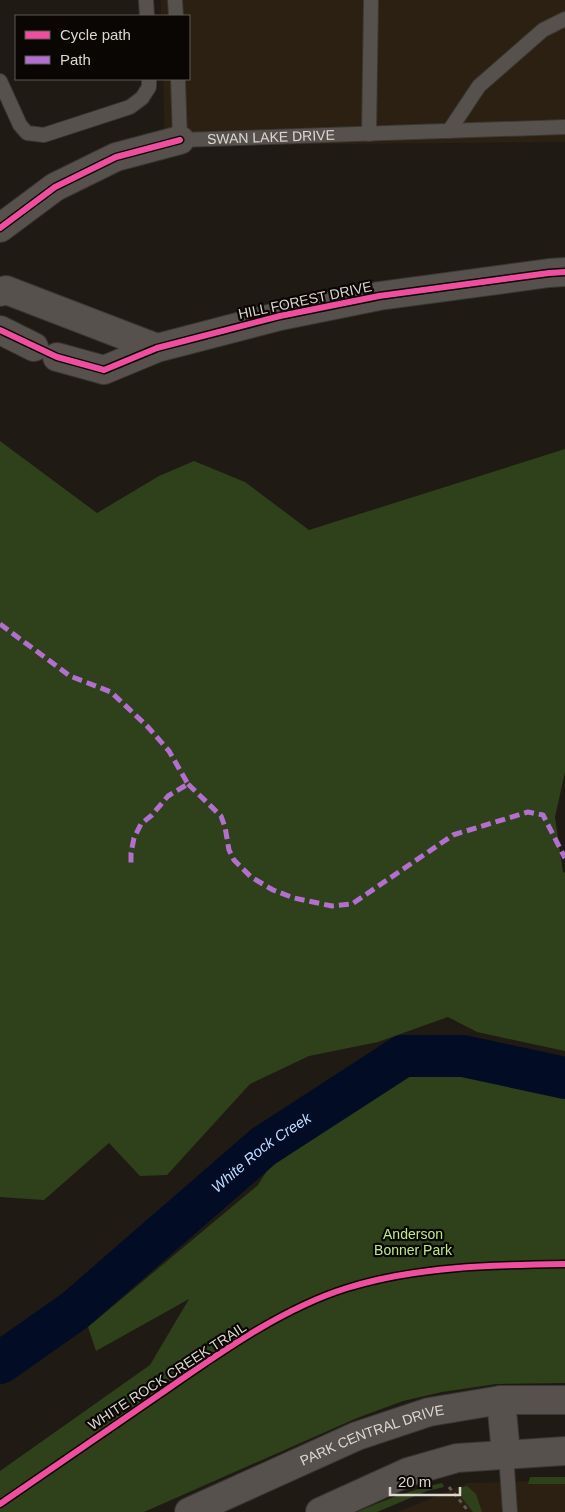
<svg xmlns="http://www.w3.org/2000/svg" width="565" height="1512" font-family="Helvetica,sans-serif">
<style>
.built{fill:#2b2011}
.green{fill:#2f411a}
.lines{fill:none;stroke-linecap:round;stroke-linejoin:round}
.river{stroke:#030c25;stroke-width:42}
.lane-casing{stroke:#3a3733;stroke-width:16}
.street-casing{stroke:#3a3733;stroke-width:30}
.secondary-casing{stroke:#3a3733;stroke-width:30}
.path{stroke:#5d5955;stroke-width:3;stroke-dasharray:4 4;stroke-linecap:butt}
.lane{stroke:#56514d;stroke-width:14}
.street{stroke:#56514d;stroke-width:28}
.secondary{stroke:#56514d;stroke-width:28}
.quiet{stroke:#b36fd0;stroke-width:5;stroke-dasharray:10 5;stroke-linecap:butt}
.cycleway-casing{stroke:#090603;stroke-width:9}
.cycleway{stroke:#ef4d9e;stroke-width:6}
.labels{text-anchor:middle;stroke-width:4.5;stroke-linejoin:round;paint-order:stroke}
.street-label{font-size:14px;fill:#dcd7d0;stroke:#090603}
.park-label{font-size:14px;fill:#bbec88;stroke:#090603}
.water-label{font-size:15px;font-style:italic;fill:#c1ddff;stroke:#090603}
</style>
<rect width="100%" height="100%" fill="#1f1a14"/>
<!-- built -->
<path class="built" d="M161 0H565V142L165 146 163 79H189V16H161Z
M565 1480V1512H398L467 1483Z"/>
<!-- green -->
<path class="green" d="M0 441 97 513 159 476 194 461 245 482 309 530 565 449V772L555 817 563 872 565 873V1051L477 1032 448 1017 378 1042 309 1056 250 1084 167 1175 140 1176 109 1143 44 1200 0 1197Z
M406 1062 469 1063 565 1083V1383L496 1384 442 1392 403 1401 357 1418 144 1512H0V1471L150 1365 189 1299 96 1351 88 1327 258 1185 280 1150Z
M530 1477H565V1484H528Z
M442 1483 444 1487 427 1491 377 1512H357C385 1500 412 1489 442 1483Z
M467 1486 476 1494 482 1512H473L462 1498 460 1488Z"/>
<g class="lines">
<!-- river -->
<path class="river" id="s1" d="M0 1363 74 1311 264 1146 403 1056H463L565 1078"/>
<!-- lane casing -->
<g class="lane-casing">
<g id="lane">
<path d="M146 0 147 16"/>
<path d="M175 0 176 16"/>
<path id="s2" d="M178 79 180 140 565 127"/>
<path d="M0 81 20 125 27 133 44 135 130 107 142 98 149 87V79"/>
<path d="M449 131 479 86 543 30 565 19"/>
<path d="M369 134 371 0"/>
<path d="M506 1454 510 1512"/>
</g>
</g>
<!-- street casing -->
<g class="street-casing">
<path id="street" d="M0 228 55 187 116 157 180 140
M0 292 6 290 157 348
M0 330 34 347
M57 357 104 370 157 348 280 316 379 296 549 273 565 272"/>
</g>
<!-- secondary casing -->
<g class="secondary-casing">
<g id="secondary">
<path d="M501 1400 506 1454"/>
<path id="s3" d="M189 1512 357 1436 429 1412 501 1400H565"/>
<path d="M320 1512 408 1472 457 1458 565 1451"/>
</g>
</g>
<!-- path -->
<path class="path" d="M449 1487 469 1512"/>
<!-- lane -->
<use href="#lane" class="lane"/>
<!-- street -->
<use href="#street" class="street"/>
<!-- secondary -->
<use href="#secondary" class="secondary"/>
<!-- quiet -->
<path class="quiet" d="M0 624 70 676 111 692 147 726 169 751 188 784 168 796 152 815 141 824 134 838 131 853V867
M188 784 221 816 225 827 229 850 234 860 251 877 273 890 294 898 332 906 352 904 453 835 528 812 543 815 565 858"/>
<!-- cycleway casing -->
<g class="cycleway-casing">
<path id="cycleway" d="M0 228 55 187 116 157 180 140
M0 330 57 357 104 370 157 348 280 316 379 296 549 273 565 272
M0 1504C55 1466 111 1428 166 1390 221 1352 283 1308 347 1288 417 1266 493 1265 565 1264"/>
</g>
<!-- cycleway -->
<use href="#cycleway" class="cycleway"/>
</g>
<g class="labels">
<!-- street labels -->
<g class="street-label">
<text dy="5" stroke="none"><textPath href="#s2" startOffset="152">SWAN LAKE DRIVE</textPath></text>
<text transform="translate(305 300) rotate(-12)" y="5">HILL FOREST DRIVE</text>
<text transform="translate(167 1376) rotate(-33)" y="5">WHITE ROCK CREEK TRAIL</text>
<text dy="5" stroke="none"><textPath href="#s3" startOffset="199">PARK CENTRAL DRIVE</textPath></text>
</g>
<!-- park labels -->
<g class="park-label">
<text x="413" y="1239">Anderson<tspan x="413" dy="16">Bonner Park</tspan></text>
</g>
<!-- water labels -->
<g class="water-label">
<text dy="5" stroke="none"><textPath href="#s1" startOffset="336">White Rock Creek</textPath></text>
</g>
</g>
<!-- legend -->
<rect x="15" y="15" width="175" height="65" fill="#090603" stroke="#5d5a55"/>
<rect x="25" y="31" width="25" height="8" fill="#ef4d9e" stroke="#5d5a55"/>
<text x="60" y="40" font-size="15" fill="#dcd7d0">Cycle path</text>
<rect x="25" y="56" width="25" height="8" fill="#b36fd0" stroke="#5d5a55"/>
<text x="60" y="65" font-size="15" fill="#dcd7d0">Path</text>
<!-- scale -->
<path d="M390 1487v8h70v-8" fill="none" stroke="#dcd7d0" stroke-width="2.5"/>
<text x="398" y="1487" font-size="15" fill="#dcd7d0" stroke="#090603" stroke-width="4" paint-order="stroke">20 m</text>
</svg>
